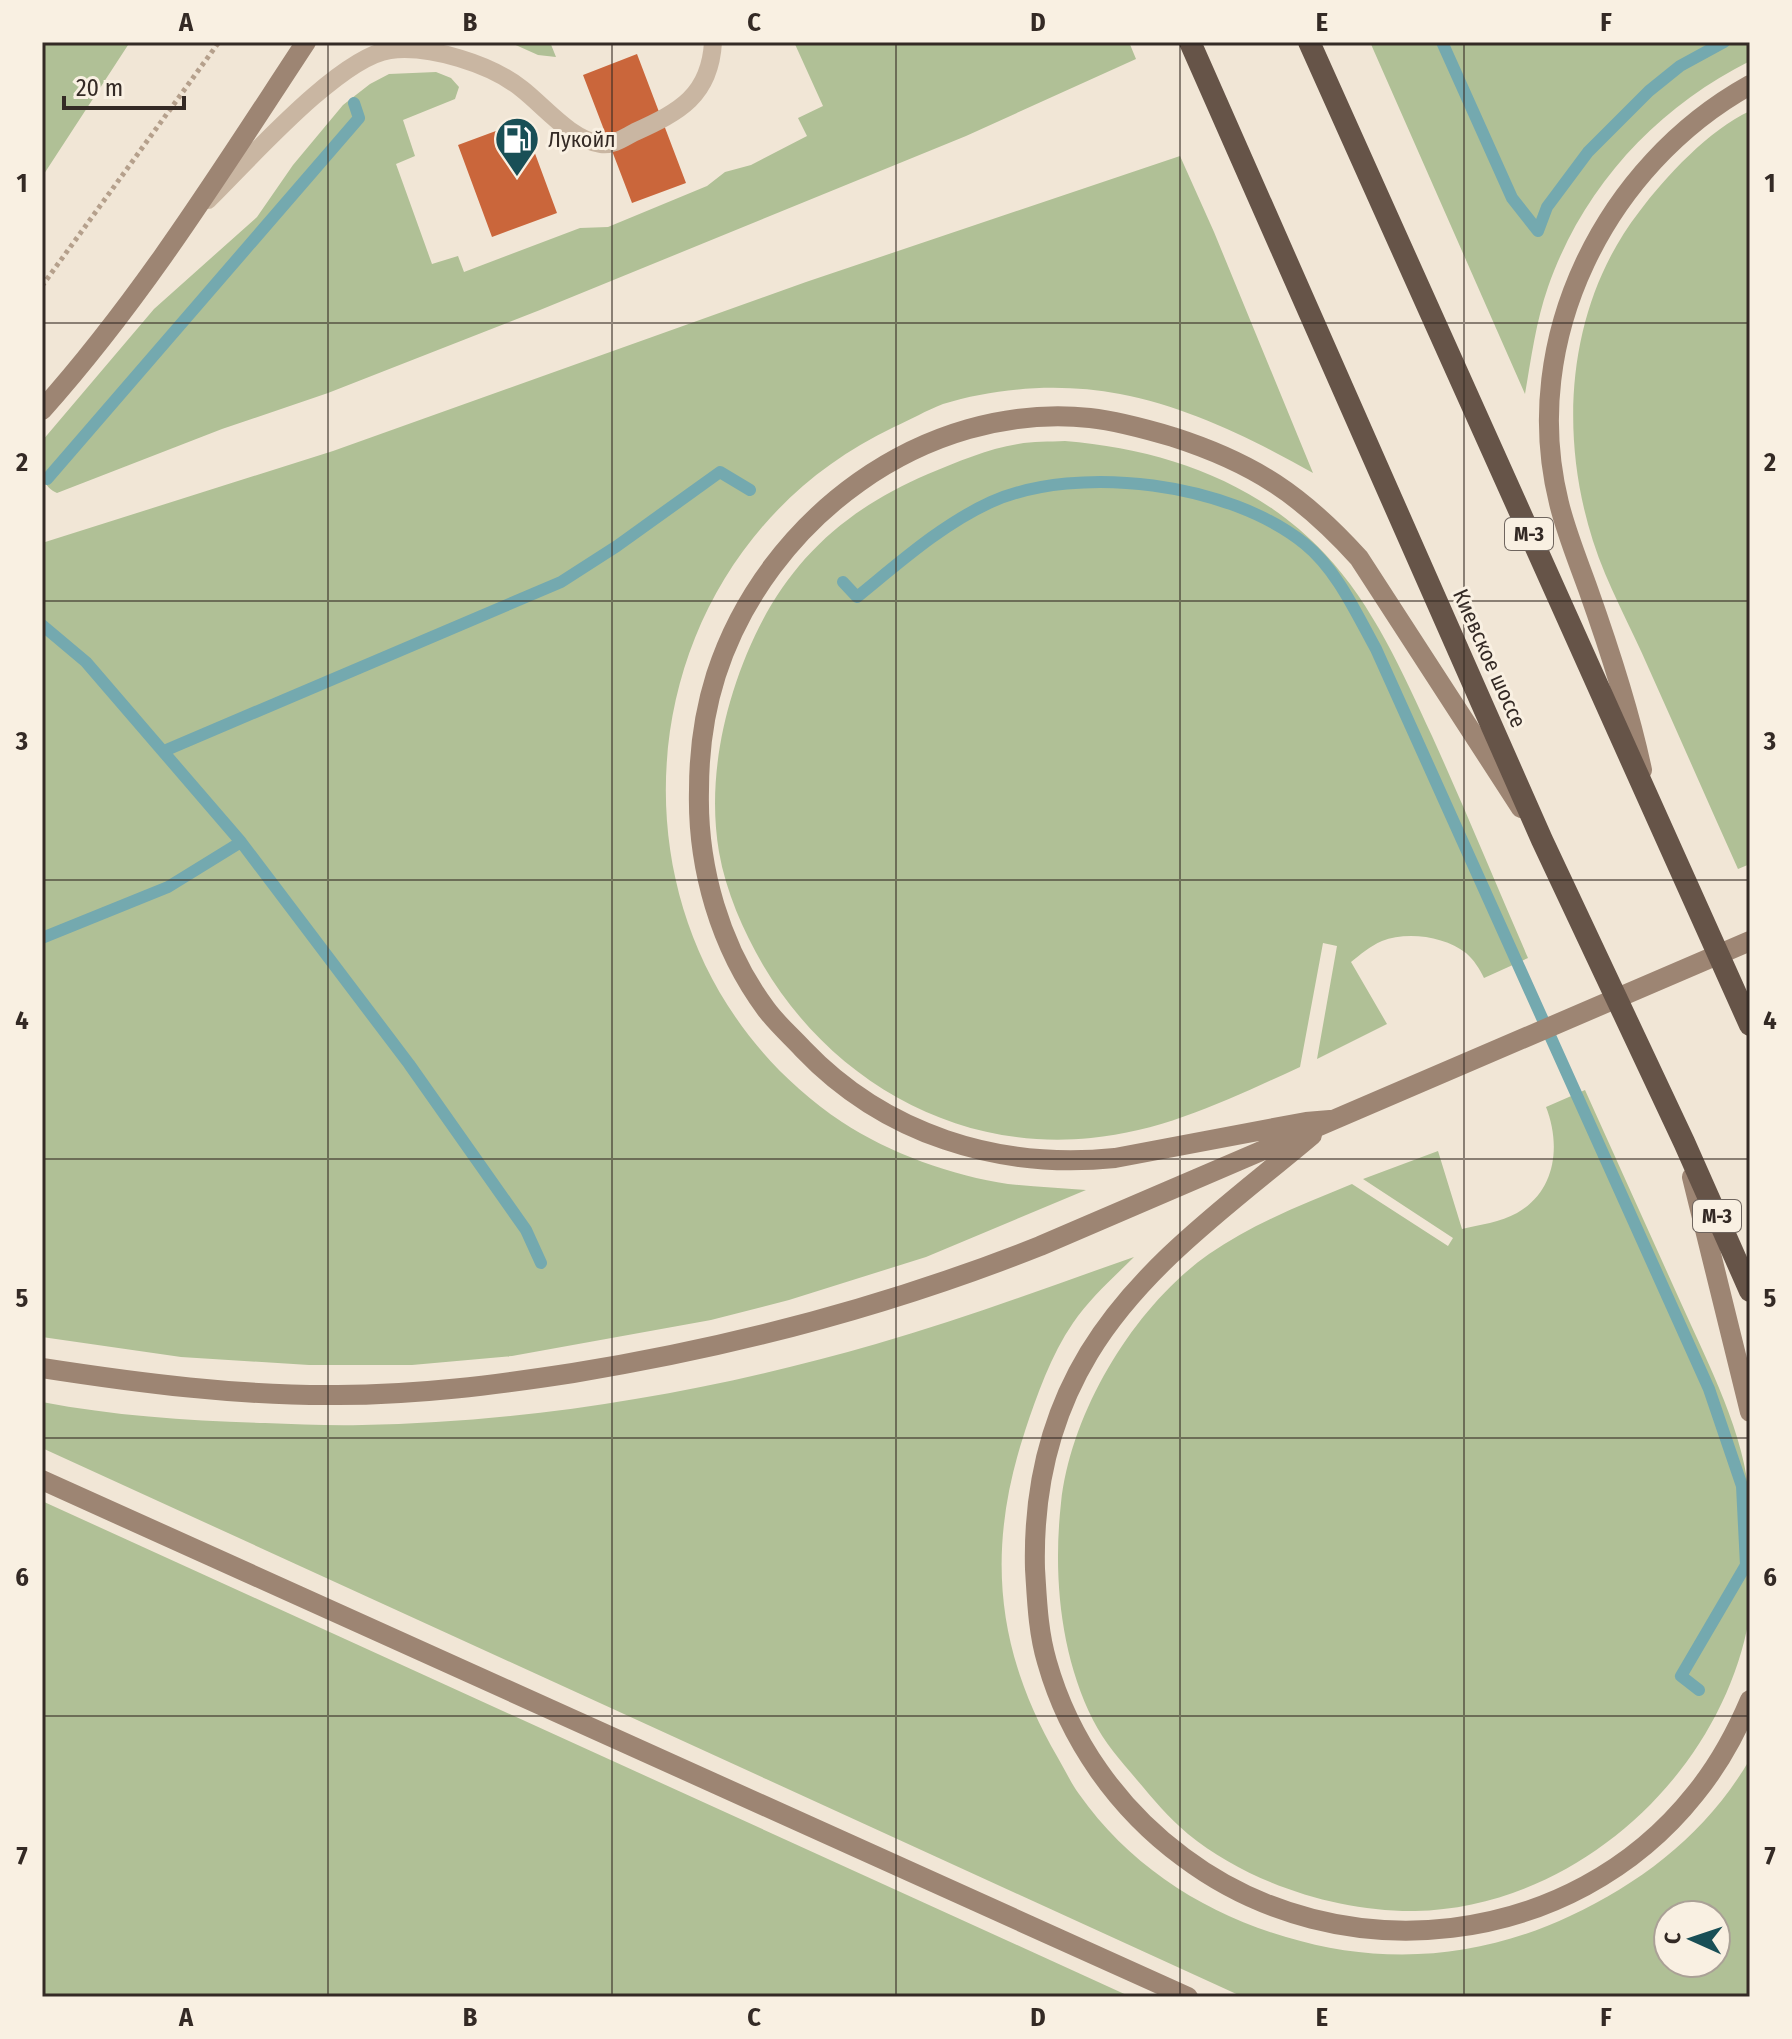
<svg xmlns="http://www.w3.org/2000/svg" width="1792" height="2039" font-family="'Fira Sans Condensed',sans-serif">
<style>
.green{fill:#b0c096;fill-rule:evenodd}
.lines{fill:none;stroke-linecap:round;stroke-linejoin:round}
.stream{stroke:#74a9af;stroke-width:12}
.building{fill:#ca663b}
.path{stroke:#b5a08c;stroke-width:5;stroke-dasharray:4 4;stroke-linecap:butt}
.service{stroke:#c9b6a2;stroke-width:18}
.secondary{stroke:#9d8573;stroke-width:20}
.trunk{stroke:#665448;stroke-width:22}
.grid{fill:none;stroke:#342a25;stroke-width:2;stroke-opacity:0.55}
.labels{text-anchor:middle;stroke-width:6;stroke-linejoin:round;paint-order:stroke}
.shield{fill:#f9f0e2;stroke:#6f655e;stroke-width:2}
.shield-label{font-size:20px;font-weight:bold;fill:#342a25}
.poi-label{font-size:22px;fill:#342a25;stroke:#f9f0e2;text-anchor:start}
.street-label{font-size:22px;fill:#342a25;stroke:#f9f0e2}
.neatline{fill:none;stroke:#342a25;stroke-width:3}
.grid-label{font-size:26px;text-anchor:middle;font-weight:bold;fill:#342a25}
</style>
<rect width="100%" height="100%" fill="#f1e6d6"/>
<!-- green -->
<path class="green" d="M42 42H130L42 177Z
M509 42H550L556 57 538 55Z
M794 42H1129L1136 59 966 136 540 310 328 393 222 429 57 493C36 483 42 461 42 441L154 309 257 217 293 165 343 105 370 84 389 74 436 72 451 78 459 87 455 99 403 120 415 156 396 164 432 264 458 256 464 272 580 228 608 227 707 186 725 172 751 165 807 136 798 118 823 106Z
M1370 42H1750V61C1656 108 1583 187 1548 287 1536 321 1531 359 1525 394Z
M1750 111V864L1738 869C1708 802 1679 736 1649 669 1631 627 1607 585 1593 541 1558 432 1567 305 1639 212 1666 176 1709 130 1750 111Z
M1180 156 1214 232 1313 473C1253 439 1188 407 1120 394 1063 383 998 387 943 404 927 410 910 420 894 427 615 559 585 949 842 1122 889 1153 953 1176 1008 1184 1034 1187 1060 1188 1086 1190L926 1257 789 1300 711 1320 512 1356 412 1365H309L181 1357 42 1337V543L333 451 806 282Z
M1065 441C1162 449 1257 481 1325 554 1373 605 1403 673 1432 736 1465 809 1496 884 1528 958L1484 978C1479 968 1474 960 1466 953 1445 936 1406 931 1382 941 1370 946 1360 955 1351 962L1387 1024 1317 1059 1337 946 1323 943 1300 1067C1232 1098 1166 1131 1091 1138 955 1152 831 1080 763 965 743 930 726 892 719 852 710 799 717 743 733 692 767 585 825 518 928 474 957 462 987 449 1018 444 1033 441 1049 442 1065 441Z
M1585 1090C1617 1161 1649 1232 1681 1303 1709 1366 1745 1433 1750 1503 1752 1524 1750 1546 1750 1567 1750 1584 1752 1602 1749 1619 1721 1775 1575 1908 1415 1911 1337 1912 1248 1883 1188 1834 1169 1818 1153 1799 1137 1780 1121 1761 1104 1742 1093 1720 1060 1654 1053 1575 1061 1503 1071 1411 1134 1307 1209 1254 1252 1224 1303 1204 1352 1184L1448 1246 1453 1238 1363 1179 1438 1151 1462 1229C1479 1225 1501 1222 1517 1213 1556 1191 1561 1145 1546 1107Z
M1134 1257C1113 1278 1090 1298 1073 1323 1051 1355 1037 1395 1025 1431 986 1549 995 1650 1058 1758 1065 1770 1071 1783 1079 1794 1129 1865 1203 1913 1286 1937 1382 1966 1479 1959 1570 1916 1645 1881 1708 1831 1750 1759V1997H1243L42 1448V1402C115 1416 191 1421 265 1423 297 1424 330 1426 362 1425 534 1422 710 1392 876 1344 963 1319 1048 1287 1134 1257ZM1668 1915H1716V1963H1668Z
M42 1501 1131 1997H42Z"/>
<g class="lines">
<!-- stream -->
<path class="stream" d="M1442 42 1512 198 1538 231 1547 207 1588 152 1649 91 1680 66 1724 42
M47 479 359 118 354 103
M843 582 857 597C899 563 941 525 991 502 1079 463 1230 483 1305 544 1337 570 1356 613 1376 649L1709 1389 1742 1486 1746 1565 1681 1676 1699 1690
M42 625 86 662 241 842 409 1064 526 1230 541 1263
M164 751 561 582 617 546 720 472 750 490
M42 938 168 887 241 842"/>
</g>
<!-- building -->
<path class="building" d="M637 54 686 183 632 203 583 75Z
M523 121 557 213 492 237 458 145Z"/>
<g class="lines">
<!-- path -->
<path class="path" d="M42 286 219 42"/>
<!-- service -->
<path class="service" d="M208 200C247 162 339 57 390 50 430 45 491 64 522 89 545 107 571 140 601 144 613 146 625 137 635 132 679 112 710 96 713 42"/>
<!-- secondary -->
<path class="secondary" d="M42 410C143 297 223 168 306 42
M1642 770C1629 708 1609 648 1588 589 1578 561 1566 532 1559 503 1518 339 1606 165 1750 85
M1330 1120 1306 1122 1115 1158C998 1170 884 1134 803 1049 791 1036 777 1024 766 1009 720 947 697 867 699 790 699 751 704 713 716 675 766 520 923 401 1090 418 1118 421 1146 429 1173 437 1254 463 1302 495 1359 558L1521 808
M1312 1135C1234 1201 1143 1264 1089 1353 1049 1419 1033 1491 1035 1569 1037 1600 1038 1632 1047 1662 1069 1740 1118 1809 1183 1857 1340 1975 1572 1949 1695 1794 1718 1766 1736 1733 1750 1700
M1692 1177 1750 1412
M42 1368C139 1383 239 1396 338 1395 417 1395 495 1385 573 1373 733 1347 889 1306 1040 1246L1750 941
M42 1480 1188 1997"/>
<!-- trunk -->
<path class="trunk" d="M1190 42 1542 840 1684 1142 1750 1291
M1309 42 1750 1025"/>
</g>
<!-- grid -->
<path class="grid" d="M328 42V1997M612 42V1997M896 42V1997M1180 42V1997M1464 42V1997M42 323H1750M42 601H1750M42 880H1750M42 1159H1750M42 1438H1750M42 1716H1750"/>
<!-- icons -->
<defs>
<g id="fuel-pin" transform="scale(2.3)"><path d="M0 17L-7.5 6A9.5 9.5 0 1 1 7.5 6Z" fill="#194f56" stroke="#f9f0e2"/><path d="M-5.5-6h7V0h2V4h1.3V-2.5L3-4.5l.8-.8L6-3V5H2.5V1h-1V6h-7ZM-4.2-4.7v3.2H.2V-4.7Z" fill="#fff"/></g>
</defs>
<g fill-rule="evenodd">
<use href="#fuel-pin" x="517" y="139"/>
</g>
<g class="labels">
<!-- shield labels -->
<g class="shield">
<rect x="1505" y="518" width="48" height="32" rx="6"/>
<rect x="1693" y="1200" width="48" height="32" rx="6"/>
</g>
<g class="shield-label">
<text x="1529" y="541">М-3</text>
<text x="1717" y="1223">М-3</text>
</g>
<!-- poi labels -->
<g class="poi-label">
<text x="548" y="147">Лукойл</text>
</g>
<!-- street labels -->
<g class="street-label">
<text transform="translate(1490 658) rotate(66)" y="8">Киевское шоссе</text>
</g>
</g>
<!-- border -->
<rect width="1792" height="2039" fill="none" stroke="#f9f0e2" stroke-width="88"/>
<!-- north arrow -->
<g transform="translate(1692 1939) rotate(273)"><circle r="38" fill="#f9f0e2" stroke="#aaa196" stroke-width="2"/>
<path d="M0-6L14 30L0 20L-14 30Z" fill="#194f56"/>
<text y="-12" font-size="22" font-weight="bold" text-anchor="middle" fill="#342a25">С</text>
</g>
<!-- scale -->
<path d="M64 96v12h120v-12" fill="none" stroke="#342a25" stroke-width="4"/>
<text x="76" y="96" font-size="24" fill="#342a25" stroke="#f9f0e2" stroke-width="6" paint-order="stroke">20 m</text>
<rect x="44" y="44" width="1704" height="1951" class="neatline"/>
<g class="grid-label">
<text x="186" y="31">A</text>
<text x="470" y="31">B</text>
<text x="754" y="31">C</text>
<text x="1038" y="31">D</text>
<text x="1322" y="31">E</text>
<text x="1606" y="31">F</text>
<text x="22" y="192">1</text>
<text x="1770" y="192">1</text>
<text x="22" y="471">2</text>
<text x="1770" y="471">2</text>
<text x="22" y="750">3</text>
<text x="1770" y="750">3</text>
<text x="22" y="1029">4</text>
<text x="1770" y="1029">4</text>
<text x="22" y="1307">5</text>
<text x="1770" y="1307">5</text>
<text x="22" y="1586">6</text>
<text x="1770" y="1586">6</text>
<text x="22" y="1865">7</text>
<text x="1770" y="1865">7</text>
<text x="186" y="2026">A</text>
<text x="470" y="2026">B</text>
<text x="754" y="2026">C</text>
<text x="1038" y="2026">D</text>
<text x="1322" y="2026">E</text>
<text x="1606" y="2026">F</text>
</g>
</svg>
